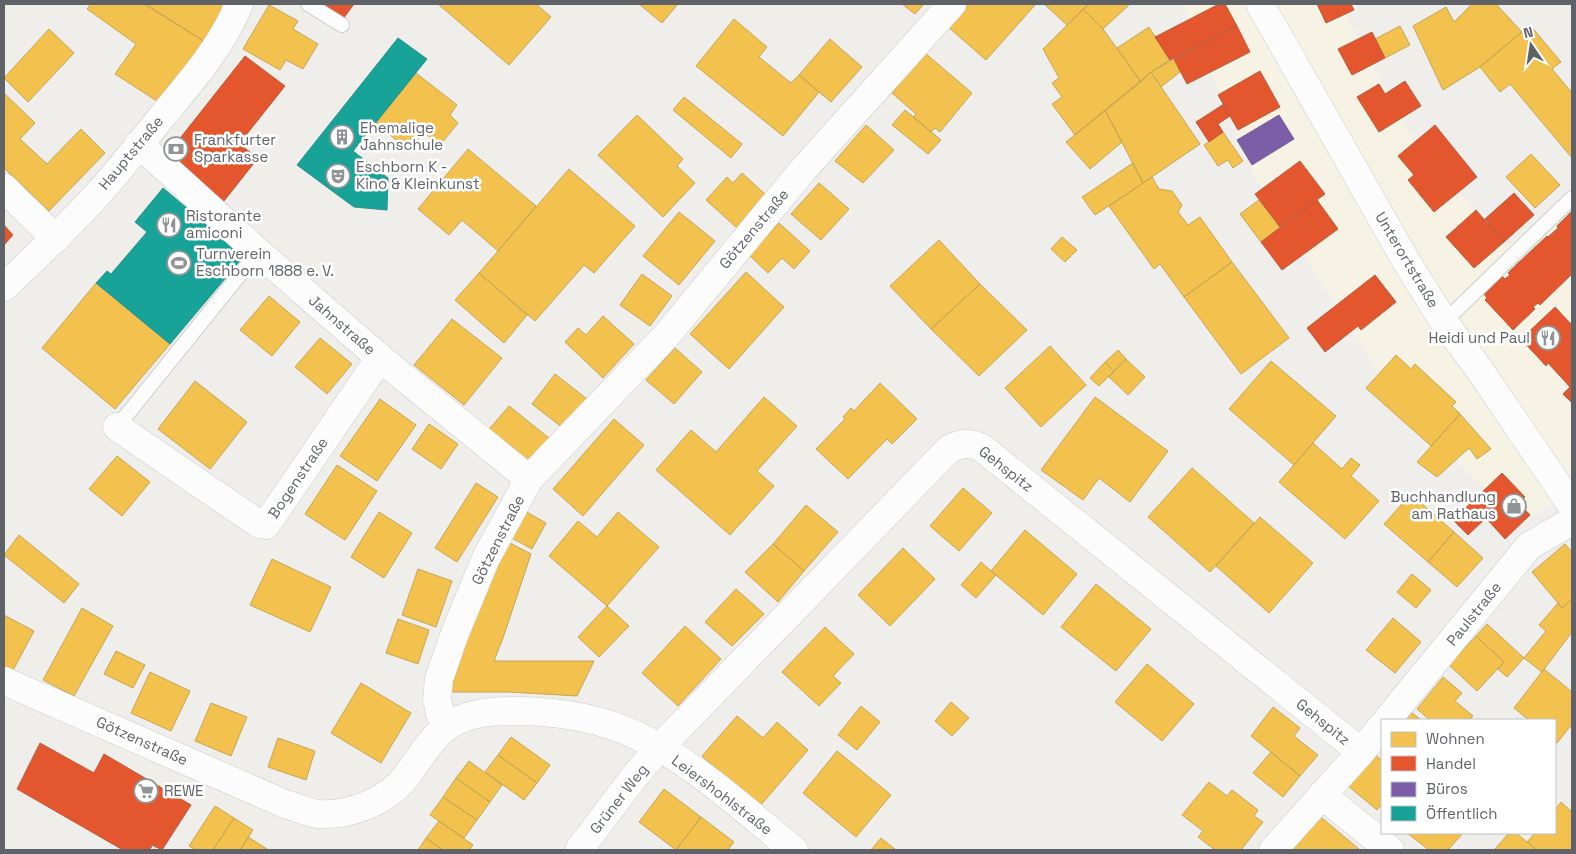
<svg xmlns="http://www.w3.org/2000/svg" width="1576" height="854" font-family="'Space Grotesk',sans-serif">
<style>
.commercial{fill:#f7f3e4}
.homes{fill:#f2c14e;stroke:#c6a556}
.shops{fill:#e4572e;stroke:#bc5b3f}
.offices{fill:#7b5ea7;stroke:#736094}
.public{fill:#17a398;stroke:#2d908a}
.lines{fill:none;stroke-linecap:round;stroke-linejoin:round}
.lane-casing{stroke:#cbcccc;stroke-width:16}
.street-casing{stroke:#cbcccc;stroke-width:29}
.secondary-casing{stroke:#cacacb;stroke-width:29}
.lane{stroke:#fdfcfc;stroke-width:14}
.street{stroke:#fdfcfc;stroke-width:28}
.secondary{stroke:#fdfcfc;stroke-width:28}
.labels{text-anchor:middle;stroke-width:5;stroke-linejoin:round;paint-order:stroke}
.poi-label{font-size:15px;fill:#5f6368;stroke:#fff;text-anchor:start}
.street-label{font-size:15px;fill:#5f6368;stroke:#fff}
</style>
<rect width="100%" height="100%" fill="#efeeea"/>
<!-- commercial -->
<path class="commercial" d="M1183 4H1339L1417 147 1509 246 1572 186V489L1522 524 1402 408 1255 177Z"/>
<!-- homes -->
<path class="homes" d="M91 4H144L205 42 160 103 115 74 136 44 87 9Z
M148 4H225L205 42 147 5Z
M438 4H536L551 17 509 65Z
M639 4H678L662 23Z
M902 4H924L915 14Z
M966 4H1036L986 60 947 26Z
M1044 4H1085L1087 6 1067 25Z
M1089 4H1130L1103 29 1083 9Z
M1472 4H1496L1522 32 1480 67 1443 90 1413 26 1446 7 1454 22Z
M269 5 298 21 293 29 318 44 303 69 286 60 280 70 243 49Z
M1083 9 1103 29 1141 82 1075 135 1052 104 1062 97 1052 83 1059 78 1043 49Z
M734 19 767 47 759 57 791 83 799 75 819 92 783 136 696 66Z
M1530 25 1561 62 1552 69 1572 93V158L1510 84 1500 92 1480 67Z
M1400 26 1410 45 1385 58 1375 39Z
M1149 27 1170 60 1151 72 1141 82 1117 48Z
M49 29 74 53 28 102 4 78Z
M830 39 862 67 831 102 799 75Z
M925 53 972 93 940 132 935 128 931 132 913 117 916 114 892 93Z
M1174 59 1180 72 1161 87 1151 72Z
M1151 72 1200 144 1143 183 1105 110Z
M416 73 457 105 450 115 458 123 441 144 424 133 409 151 376 123Z
M4 93 35 123 20 139 47 164 81 129 105 153 49 211 4 168Z
M684 97 742 144 731 158 673 110Z
M905 110 941 140 928 154 892 125Z
M1105 110 1122 142 1090 169 1066 142Z
M637 115 683 159 677 166 695 183 663 217 598 155Z
M866 125 894 150 863 183 835 161Z
M1223 132 1243 161 1233 168 1228 160 1218 166 1204 145Z
M468 149 536 206 498 251 462 220 449 235 418 209Z
M1531 154 1560 185 1535 208 1506 177Z
M1133 163 1143 183 1095 215 1082 197Z
M569 169 635 226 594 273 584 265 535 321 479 273Z
M742 173 767 196 737 228 706 200 727 177 733 183Z
M1152 177 1159 189 1172 191 1182 205 1178 212 1188 225 1200 217 1232 262 1184 297 1160 264 1154 269 1109 206Z
M819 183 849 209 821 240 791 214Z
M1259 200 1280 227 1261 242 1240 214Z
M679 212 715 241 679 285 643 256Z
M779 223 810 251 794 269 782 258 768 273 749 255Z
M1062 237 1077 250 1065 262 1051 249Z
M939 240 980 284 931 329 890 286Z
M1232 262 1289 338 1241 374 1184 297Z
M746 272 784 307 729 369 690 334Z
M479 273 527 315 504 343 455 300Z
M642 274 672 296 650 326 620 305Z
M96 283 170 344 115 409 42 348Z
M980 284 1027 330 979 376 931 329Z
M269 296 300 322 272 356 240 330Z
M603 316 634 344 603 378 565 342 578 328 586 335Z
M452 319 502 358 464 405 414 365Z
M320 338 352 364 327 394 295 367Z
M1050 346 1086 385 1041 427 1005 388Z
M675 348 702 372 674 404 646 380Z
M1118 350 1126 359 1114 371 1105 362Z
M1396 355 1411 369 1415 364 1456 402 1452 406 1460 414 1431 446 1366 388Z
M1126 359 1145 377 1128 395 1109 377Z
M1271 361 1336 416 1294 465 1229 409Z
M1105 362 1114 371 1099 386 1090 378Z
M555 374 587 399 563 428 532 404Z
M195 381 247 422 210 469 158 429Z
M880 383 917 419 892 444 887 439 848 479 816 449 845 419 843 417 851 408 854 411Z
M764 397 797 426 757 471 774 486 730 535 656 470 691 430 716 452Z
M1095 397 1168 451 1130 502 1099 478 1083 500 1041 470Z
M380 399 416 425 377 481 340 456Z
M509 406 549 438 525 467 485 434Z
M1460 414 1491 449 1477 459 1469 448 1437 477 1417 462Z
M614 419 644 445 583 516 553 489Z
M429 424 458 444 441 469 412 449Z
M1313 443 1342 469 1351 458 1360 465 1351 476 1379 501 1345 539 1279 482Z
M117 456 150 482 122 516 89 489Z
M337 465 377 491 345 540 305 514Z
M1192 468 1254 523 1210 572 1148 517Z
M476 483 498 497 457 562 435 548Z
M963 488 992 513 959 551 930 526Z
M1411 494 1454 532 1428 562 1384 524Z
M806 505 838 532 804 571 773 544Z
M523 510 546 523 532 549 508 536Z
M379 512 412 533 384 578 351 557Z
M618 512 659 547 607 606 549 556 578 521 597 537Z
M1260 517 1313 563 1269 613 1216 566Z
M1025 530 1077 574 1043 615 991 571Z
M1454 532 1483 558 1457 587 1428 562Z
M19 535 79 584 64 603 4 555Z
M506 541 531 554 503 638 494 661H594L577 696 509 692H450L470 628Z
M773 544 804 571 778 602 745 572Z
M1565 544 1572 552V599L1562 608 1532 572Z
M903 548 935 579 890 626 858 595Z
M272 559 331 587 310 632 250 605Z
M981 562 996 575 976 598 961 585Z
M418 569 452 581 436 627 402 615Z
M1412 574 1431 590 1416 608 1397 592Z
M1096 584 1151 629 1116 671 1061 627Z
M736 589 764 614 732 646 705 622Z
M1572 599V632L1542 672 1524 658 1546 631 1539 625 1558 603 1562 608Z
M607 606 629 626 599 657 578 637Z
M82 608 113 626 74 696 43 680Z
M4 615 34 631 10 676 4 672Z
M1393 618 1421 642 1395 673 1366 650Z
M398 619 429 630 418 664 386 653Z
M1487 624 1524 658 1507 677 1498 669 1504 662 1476 636Z
M685 626 721 659 678 706 642 673Z
M825 627 854 654 833 676 841 683 819 706 782 672Z
M1476 636 1504 662 1477 691 1449 665Z
M116 651 145 665 133 688 104 674Z
M1147 664 1194 704 1162 741 1115 702Z
M1544 669 1572 692V724L1557 743 1555 741V720H1529L1514 708Z
M150 672 190 691 171 731 131 713Z
M1443 677 1462 693 1455 701 1473 716 1469 720H1430L1417 709Z
M361 683 411 713 381 763 331 733Z
M951 702 969 718 952 736 935 721Z
M211 703 247 717 231 756 195 741Z
M861 706 880 722 857 750 838 735Z
M1273 707 1300 728 1294 736 1318 755 1300 776 1251 736Z
M1411 712 1421 720H1405Z
M737 716 763 738 777 722 808 750 760 806 702 756Z
M511 737 550 765 537 783 498 755Z
M278 738 315 751 306 780 268 767Z
M837 751 891 795 856 837 803 793Z
M1271 752 1300 776 1283 797 1253 773Z
M1374 753 1382 761V804L1377 810 1347 785Z
M498 755 537 783 524 800 485 772Z
M469 761 502 785 490 802 456 778Z
M456 778 490 802 477 820 443 797Z
M1209 782 1227 796 1232 790 1258 810 1254 816 1263 822 1241 850H1215L1198 837 1203 831 1182 815Z
M664 789 701 817 676 850 639 822Z
M443 797 477 820 464 838 430 815Z
M1561 802 1572 812V850H1537L1527 842 1535 833H1555V810Z
M215 806 234 818 213 850H196L189 846Z
M1316 813 1360 850H1293L1288 846Z
M701 817 734 842 728 850H676Z
M234 818 253 830 240 850H213Z
M439 821 473 845 469 850H443L426 838Z
M1407 833H1463L1448 850H1429Z
M1509 833H1516L1537 850H1494Z
M248 837 267 849 266 850H240Z
M426 838 443 850H418Z
M881 838 896 850H871Z"/>
<!-- shops -->
<path class="shops" d="M324 4H354L343 19Z
M1219 4H1225L1237 26 1170 60 1155 37Z
M1317 4H1351L1354 10 1326 23Z
M1237 26 1250 52 1187 84 1174 59Z
M1372 32 1385 58 1352 75 1338 49Z
M245 56 285 86 239 144 258 158 224 201 166 156Z
M1260 71 1280 107 1238 130 1218 95Z
M1405 81 1421 106 1379 132 1357 97 1379 84 1385 94Z
M1224 104 1230 116 1218 124 1223 132 1209 142 1196 122Z
M1435 125 1477 177 1434 212 1408 180 1414 175 1398 156Z
M1300 161 1325 194 1280 227 1255 194Z
M1514 193 1534 215 1504 242 1485 219Z
M1317 200 1338 229 1282 270 1261 242Z
M1476 210 1504 242 1474 268 1446 237Z
M1572 211V274L1540 305 1538 303 1533 307 1535 309 1513 330 1485 300 1487 298 1484 294 1502 276 1505 279 1510 275 1508 273 1515 266 1547 236 1548 237 1558 228 1557 226Z
M4 225 13 235 4 245Z
M1375 275 1396 302 1361 330 1358 326 1325 352 1307 328Z
M1555 307 1572 325V403L1563 394 1570 387 1548 363 1546 366 1521 339Z
M1502 473 1525 497 1519 503 1530 515 1505 539 1486 518 1468 535 1453 520Z
M40 743 94 773 104 754 191 805 162 850 152 845 150 850H123L17 789Z"/>
<!-- offices -->
<path class="offices" d="M1279 115 1294 139 1252 165 1237 140Z"/>
<!-- public -->
<path class="public" d="M398 38 427 59 353 151 388 178 387 210 354 207 297 165Z
M163 188 244 256 170 344 96 283 107 271 111 274 147 232 135 222Z"/>
<g class="lines">
<!-- lane casing -->
<g class="lane-casing">
<path id="lane" d="M308 4 342 25
M1444 322 1572 198
M117 427 258 252"/>
</g>
<!-- street casing -->
<g class="street-casing">
<path id="street" d="M1260 4 1406 261 1444 322 1479 369 1572 506
M139 144 258 252 380 358 529 479
M4 188 56 239
M117 427 259 524 266 525 380 358
M4 681 285 804C296 807 307 813 318 814 350 816 389 801 408 774 419 759 434 734 449 725 471 711 496 711 522 711 561 712 600 718 636 735 695 763 744 810 794 850
M1387 720 1529 546 1572 521
M447 726 440 713 437 699 439 679 455 633 486 558 529 479 666 336 802 171 952 4
M1322 795 1390 850
M579 850 634 777 659 748 949 449C961 443 969 442 982 448L1361 752
M1273 850 1361 752 1382 726"/>
</g>
<!-- secondary casing -->
<g class="secondary-casing">
<path id="secondary" d="M4 287C35 258 67 228 96 196 120 170 142 141 164 114 192 80 223 45 239 4"/>
</g>
<!-- lane -->
<use href="#lane" class="lane"/>
<!-- street -->
<use href="#street" class="street"/>
<!-- secondary -->
<use href="#secondary" class="secondary"/>
</g>
<!-- icons -->
<defs>
<g id="building-ring" transform="scale(1.25)"><circle r="9.5" fill="#fff" stroke="#919496" stroke-width="1.5"/><path d="M-4-6H4V6H1V3H-1V6H-4ZM-2.5-4.3h1.7v1.8h-1.7ZM.8-4.3h1.7v1.8H.8ZM-2.5-1h1.7V.8h-1.7ZM.8-1h1.7V.8H.8Z" fill="#919496"/></g>
<g id="bank-ring" transform="scale(1.25)"><circle r="9.5" fill="#fff" stroke="#919496" stroke-width="1.5"/><path d="M-6-4H6V4H-6ZM0-2.3a2.3 2.3 0 1 0 0 4.6a2.3 2.3 0 1 0 0-4.6Z" fill="#919496"/></g>
<g id="theatre-ring" transform="scale(1.25)"><circle r="9.5" fill="#fff" stroke="#919496" stroke-width="1.5"/><path d="M-5-5.5Q0-4 5-5.5V0Q5 5 0 6Q-5 5-5 0ZM-3.3-2.5H-1v1.5H-3.3ZM1-2.5H3.3v1.5H1ZM-2.8 1Q0 5.5 2.8 1Z" fill="#919496"/></g>
<g id="restaurant-ring" transform="scale(1.25)"><circle r="9.5" fill="#fff" stroke="#919496" stroke-width="1.5"/><path d="M-5-6h1v4h1v-4h1v4h1v-4h1v5L-1.5 .5V6h-2V.5L-5-1ZM5-6V6H3V1.5H1.5Q1.5-4 5-6Z" fill="#919496"/></g>
<g id="stadium-ring" transform="scale(1.25)"><circle r="9.5" fill="#fff" stroke="#919496" stroke-width="1.5"/><path d="M0-5a6.5 5 0 1 0 0 10a6.5 5 0 1 0 0-10ZM-3.5-1.8h7v3.6h-7Z" fill="#919496"/></g>
<g id="shop-ring" transform="scale(1.25)"><circle r="9.5" fill="#fff" stroke="#919496" stroke-width="1.5"/><path d="M-5-2.5h2.3a2.7 3.5 0 0 1 5.4 0H5L5.5 6h-11ZM-1.5-2.5h3a1.5 2.3 0 0 0-3 0Z" fill="#919496"/></g>
<g id="supermarket-ring" transform="scale(1.25)"><circle r="9.5" fill="#fff" stroke="#919496" stroke-width="1.5"/><path d="M-6-5.5h2.5l.6 2H6L4.5 2H-2.5L-4.4-4H-6ZM-1.5 3.2a1.3 1.3 0 1 0 .1 0ZM3 3.2a1.3 1.3 0 1 0 .1 0Z" fill="#919496"/></g>
</defs>
<g fill-rule="evenodd">
<use href="#building-ring" x="342" y="137"/>
<use href="#bank-ring" x="176" y="149"/>
<use href="#theatre-ring" x="338" y="176"/>
<use href="#restaurant-ring" x="169" y="225"/>
<use href="#stadium-ring" x="179" y="263"/>
<use href="#restaurant-ring" x="1548" y="338"/>
<use href="#shop-ring" x="1514" y="506"/>
<use href="#supermarket-ring" x="146" y="791"/>
</g>
<g class="labels">
<!-- poi labels -->
<g class="poi-label">
<text x="360" y="133">Ehemalige<tspan x="360" dy="17">Jahnschule</tspan></text>
<text x="194" y="145">Frankfurter<tspan x="194" dy="17">Sparkasse</tspan></text>
<text x="356" y="172">Eschborn K -<tspan x="356" dy="17">Kino &amp; Kleinkunst</tspan></text>
<text x="186" y="221">Ristorante<tspan x="186" dy="17">amiconi</tspan></text>
<text x="196" y="259">Turnverein<tspan x="196" dy="17">Eschborn 1888 e. V.</tspan></text>
<text x="1530" y="343" text-anchor="end">Heidi und Paul</text>
<text x="1496" y="502" text-anchor="end">Buchhandlung<tspan x="1496" dy="17">am Rathaus</tspan></text>
<text x="164" y="796">REWE</text>
</g>
<!-- street labels -->
<g class="street-label">
<text transform="translate(131 153) rotate(-50)" y="5">Hauptstraße</text>
<text transform="translate(754 229) rotate(-50)" y="5">Götzenstraße</text>
<text transform="translate(1407 260) rotate(59)" y="5">Unterortstraße</text>
<text transform="translate(342 325) rotate(41)" y="5">Jahnstraße</text>
<text transform="translate(1006 469) rotate(38)" y="5">Gehspitz</text>
<text transform="translate(298 478) rotate(-56)" y="5">Bogenstraße</text>
<text transform="translate(498 540) rotate(-63)" y="5">Götzenstraße</text>
<text transform="translate(1474 614) rotate(-51)" y="5">Paulstraße</text>
<text transform="translate(1323 722) rotate(39)" y="5">Gehspitz</text>
<text transform="translate(142 741) rotate(24)" y="5">Götzenstraße</text>
<text transform="translate(722 795) rotate(37)" y="5">Leiershohlstraße</text>
<text transform="translate(619 799) rotate(-52)" y="5">Grüner Weg</text>
</g>
</g>
<!-- border -->
<rect width="1576" height="854" fill="none" stroke="#5f6368" stroke-width="10"/>
<!-- legend -->
<rect x="1381" y="719" width="175" height="115" fill="#ffffff" stroke="#bfc1c3"/>
<rect x="1391" y="732" width="25" height="15" fill="#f2c14e" stroke="#bfc1c3"/>
<text x="1426" y="744" font-size="15" fill="#5f6368">Wohnen</text>
<rect x="1391" y="756" width="25" height="15" fill="#e4572e" stroke="#bfc1c3"/>
<text x="1426" y="769" font-size="15" fill="#5f6368">Handel</text>
<rect x="1391" y="782" width="25" height="15" fill="#7b5ea7" stroke="#bfc1c3"/>
<text x="1426" y="794" font-size="15" fill="#5f6368">Büros</text>
<rect x="1391" y="806" width="25" height="15" fill="#17a398" stroke="#bfc1c3"/>
<text x="1426" y="819" font-size="15" fill="#5f6368">Öffentlich</text>
<!-- north arrow -->
<g transform="translate(1531 45) rotate(347)" stroke="#ffffff" stroke-width="4" paint-order="stroke">
<path d="M0-4L9 19L0 12L-9 19Z" fill="#5f6368"/>
<text y="-8" font-size="14" font-weight="bold" text-anchor="middle" fill="#5f6368">N</text>
</g>
</svg>
